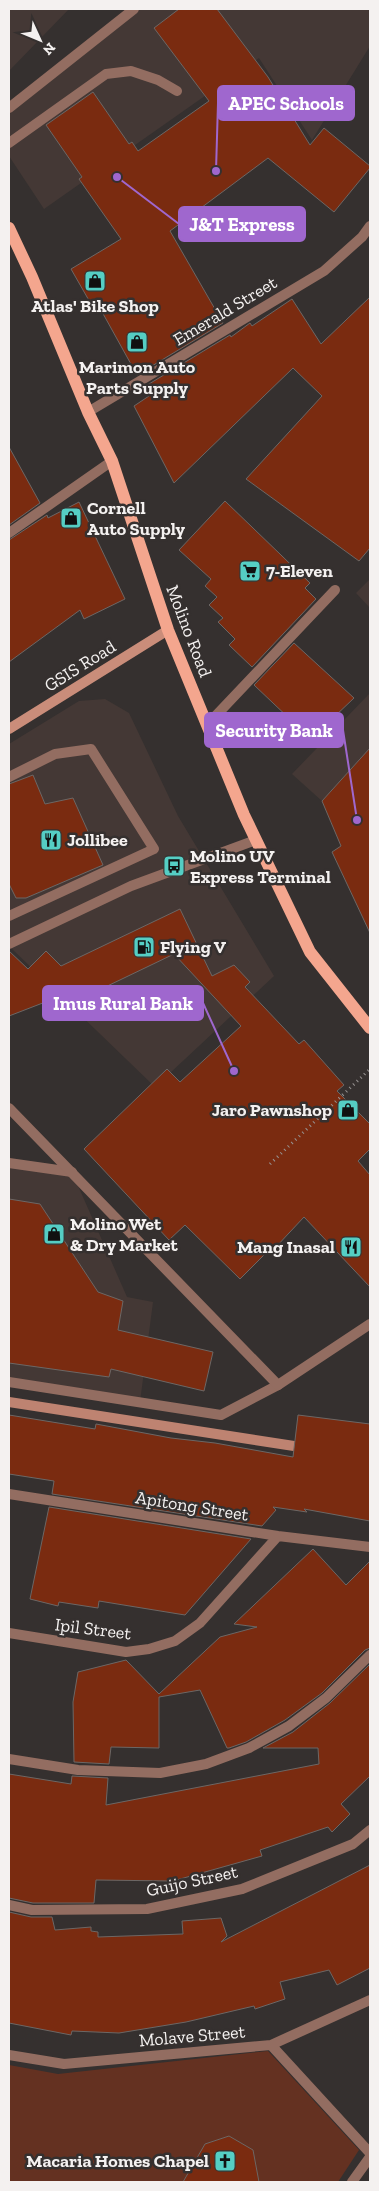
<svg xmlns="http://www.w3.org/2000/svg" width="379" height="2191" font-family="'Zilla Slab',serif">
<style>
.built{fill:#443835}
.green{fill:#643121}
.lines{fill:none;stroke-linecap:round;stroke-linejoin:round}
.stream{stroke:#be8371;stroke-width:10}
.building{fill:#7a2b10;stroke:#6c6765}
.path{stroke:#979392;stroke-width:3;stroke-dasharray:1 4;stroke-linecap:butt}
.lane{stroke:#936d61;stroke-width:10}
.street{stroke:#936d61;stroke-width:10}
.secondary{stroke:#ca8d7a;stroke-width:10}
.primary{stroke:#f4a68e;stroke-width:12}
.labels{text-anchor:middle;stroke-width:5;stroke-linejoin:round;paint-order:stroke}
.poi-label{font-size:18px;font-weight:bold;fill:#f4f1f0;stroke:#35302f;text-anchor:start}
.street-label{font-size:18px;fill:#f4f1f0;stroke:#35302f}
.leader{fill:none;stroke:#9f67ce;stroke-width:2}
.callout-dot{fill:#9f67ce;stroke:#35302f;stroke-width:2}
.callout{fill:#9f67ce;stroke:#9f67ce;stroke-width:2}
.callout-label{font-size:19px;text-anchor:middle;font-weight:bold;fill:#fff}
</style>
<rect width="100%" height="100%" fill="#35302f"/>
<!-- built -->
<path class="built" d="M9 9H69L9 71Z
M135 9H370V46L312 140 259 58 44 209 9 156V114Z
M370 579V608L356 593Z
M370 693V748L322 801 292 774Z
M105 699 129 713 178 816 274 976 155 1087 9 946V744L79 701Z
M9 1163 72 1172 127 1297 153 1302 140 1402 9 1382Z"/>
<!-- green -->
<path class="green" d="M268 2051 359 2150 338 2182H9V2065L58 2074Z"/>
<g class="lines">
<!-- stream -->
<path class="stream" d="M9 1402 307 1448"/>
</g>
<!-- building -->
<path class="building" d="M179 9H217L268 77 310 145 324 128 370 166V168L334 212 268 158 170 231 223 323 137 375 96 301 91 304 71 269 121 239 79 179 82 177 46 125 93 92 129 144 132 142 138 151 209 101 154 28Z
M370 297V548L359 561 246 479 322 396 293 368 174 483 134 406 149 396 144 387 230 335 231 337 250 323 252 326 292 299 321 344Z
M9 447 40 503 9 525Z
M225 501 310 583 305 588 316 599 252 667 229 645 235 639 218 622 223 618 209 605 217 597 205 586 211 579 179 550Z
M79 502 125 599 84 619 80 610 9 662V540L47 515 48 518Z
M294 643 354 698 311 739 254 685Z
M370 748V933L332 852 341 846 322 801Z
M33 775 45 804 73 798 103 865 26 898H16L9 884V784Z
M180 909 212 976 234 965 250 982 245 987 299 1044 304 1040 344 1085 337 1091 370 1124V1149L358 1161 370 1175V1287L304 1217 275 1248 273 1246 240 1279 185 1225 169 1240 84 1149 167 1069 180 1082 241 1026 174 954 74 1002 66 994 9 1016V951L28 969 46 951 61 966Z
M9 1199 40 1204 98 1292 123 1301 118 1330 213 1352 204 1391 111 1369 109 1377 9 1363Z
M9 1415 95 1429 96 1424 171 1438 215 1443 293 1457 298 1415 370 1424V1521L304 1509 307 1512 273 1507 276 1510 262 1526 52 1494 54 1481 9 1474Z
M49 1507 251 1539 185 1615 99 1601 98 1608 59 1602 58 1606 30 1599Z
M313 1549 346 1585 370 1561V1648L365 1650 322 1693 285 1720 246 1742 229 1748H227L200 1690 159 1697V1748L111 1747 109 1764 74 1762 73 1702 78 1672 126 1660 159 1694 220 1637 257 1627 234 1624Z
M370 1664V1776L341 1804 350 1814 332 1832 328 1827 260 1850 262 1856 173 1881 96 1880 94 1903H33L9 1898V1774L71 1784 72 1776 108 1778 106 1805 319 1764 318 1748H263L293 1732 330 1703Z
M370 1865V1968L337 1985 329 1970 280 1982 285 1999 255 2009 254 2006 186 2022 119 2033 72 2031 71 2035 9 2023V1912L31 1917H52L55 1930 91 1927V1931L98 1932V1937L183 1934 182 1921 221 1918 227 1936 221 1942Z
M229 2136 253 2150 259 2182H183L205 2144Z"/>
<g class="lines">
<!-- path -->
<path class="path" d="M270 1164 370 1069"/>
<!-- lane -->
<path class="lane" d="M9 108 134 9
M9 143 106 74 131 71 158 80 177 91
M207 725 335 590
M9 777 55 754 91 749 154 849 9 916
M9 1163 72 1172
M9 1382 221 1415 278 1385"/>
<!-- street -->
<path class="street" d="M88 412 324 271 362 237 370 226
M9 533 112 461
M9 944 131 886 256 840
M9 1108 278 1385 370 1324
M9 1494 278 1536 370 1547
M9 1633 126 1652 149 1649 175 1641 200 1623 278 1536
M9 1759 78 1770 160 1773 206 1764 249 1748 289 1726 326 1698 370 1655
M9 1905 32 1910 147 1909 242 1889 353 1844 370 1830
M271 2045 370 2153
M9 2055 64 2064 271 2045 370 2000
M352 2182 370 2157"/>
<!-- secondary -->
<path class="secondary" d="M9 729 168 630"/>
<!-- primary -->
<path class="primary" d="M9 228 32 277 88 412 112 461 168 630 244 815 310 952 370 1028"/>
</g>
<!-- icons -->
<defs>
<g id="shop-square" transform="scale(1.125)"><rect x="-9" y="-9" width="18" height="18" rx="4" fill="#55cec4" stroke="#35302f"/><path d="M-5-2.5h2.3a2.7 3.5 0 0 1 5.4 0H5L5.5 6h-11ZM-1.5-2.5h3a1.5 2.3 0 0 0-3 0Z" fill="#111"/></g>
<g id="supermarket-square" transform="scale(1.125)"><rect x="-9" y="-9" width="18" height="18" rx="4" fill="#55cec4" stroke="#35302f"/><path d="M-6-5.5h2.5l.6 2H6L4.5 2H-2.5L-4.4-4H-6ZM-1.5 3.2a1.3 1.3 0 1 0 .1 0ZM3 3.2a1.3 1.3 0 1 0 .1 0Z" fill="#111"/></g>
<g id="restaurant-square" transform="scale(1.125)"><rect x="-9" y="-9" width="18" height="18" rx="4" fill="#55cec4" stroke="#35302f"/><path d="M-5-6h1v4h1v-4h1v4h1v-4h1v5L-1.5 .5V6h-2V.5L-5-1ZM5-6V6H3V1.5H1.5Q1.5-4 5-6Z" fill="#111"/></g>
<g id="bus-square" transform="scale(1.125)"><rect x="-9" y="-9" width="18" height="18" rx="4" fill="#55cec4" stroke="#35302f"/><path d="M-5-6H5V4H4V6H2V4H-2V6H-4V4H-5ZM-3.5-4V0h7V-4ZM-3.5 1.2v1.5H-2V1.2ZM2 1.2v1.5H3.5V1.2Z" fill="#111"/></g>
<g id="fuel-square" transform="scale(1.125)"><rect x="-9" y="-9" width="18" height="18" rx="4" fill="#55cec4" stroke="#35302f"/><path d="M-5.5-6h7V0h2V4h1.3V-2.5L3-4.5l.8-.8L6-3V5H2.5V1h-1V6h-7ZM-4.2-4.7v3.2H.2V-4.7Z" fill="#111"/></g>
<g id="church-square" transform="scale(1.125)"><rect x="-9" y="-9" width="18" height="18" rx="4" fill="#55cec4" stroke="#35302f"/><path d="M-1.2-6h2.4v3.5h3.3v2.4h-3.3V6h-2.4V-.1h-3.3v-2.4h3.3Z" fill="#111"/></g>
</defs>
<g fill-rule="evenodd">
<use href="#shop-square" x="95" y="281"/>
<use href="#shop-square" x="137" y="342"/>
<use href="#shop-square" x="71" y="518"/>
<use href="#supermarket-square" x="250" y="571"/>
<use href="#restaurant-square" x="51" y="840"/>
<use href="#bus-square" x="174" y="866"/>
<use href="#fuel-square" x="144" y="947"/>
<use href="#shop-square" x="348" y="1110"/>
<use href="#shop-square" x="54" y="1234"/>
<use href="#restaurant-square" x="351" y="1247"/>
<use href="#church-square" x="225" y="2161"/>
</g>
<g class="labels">
<!-- poi labels -->
<g class="poi-label">
<text x="95" y="312" text-anchor="middle">Atlas' Bike Shop</text>
<text x="137" y="373" text-anchor="middle">Marimon Auto<tspan x="137" dy="21">Parts Supply</tspan></text>
<text x="87" y="514">Cornell<tspan x="87" dy="21">Auto Supply</tspan></text>
<text x="266" y="577">7-Eleven</text>
<text x="67" y="846">Jollibee</text>
<text x="190" y="862">Molino UV<tspan x="190" dy="21">Express Terminal</tspan></text>
<text x="160" y="953">Flying V</text>
<text x="332" y="1116" text-anchor="end">Jaro Pawnshop</text>
<text x="70" y="1230">Molino Wet<tspan x="70" dy="21">&amp; Dry Market</tspan></text>
<text x="335" y="1253" text-anchor="end">Mang Inasal</text>
<text x="209" y="2167" text-anchor="end">Macaria Homes Chapel</text>
</g>
<!-- street labels -->
<g class="street-label">
<text transform="translate(225 311) rotate(-31)" y="6">Emerald Street</text>
<text transform="translate(189 631) rotate(69)" y="6">Molino Road</text>
<text transform="translate(80 666) rotate(-32)" y="6">GSIS Road</text>
<text transform="translate(192 1506) rotate(9)" y="6">Apitong Street</text>
<text transform="translate(93 1629) rotate(7)" y="6">Ipil Street</text>
<text transform="translate(192 1881) rotate(-12)" y="6">Guijo Street</text>
<text transform="translate(192 2036) rotate(-5)" y="6">Molave Street</text>
</g>
</g>
<!-- callouts -->
<path class="leader" d="M216 171L218 103M117 177L179 224M357 820L343 730M234 1071L203 1003"/>
<g class="callout-dot">
<circle cx="216" cy="171" r="5"/>
<circle cx="117" cy="177" r="5"/>
<circle cx="357" cy="820" r="5"/>
<circle cx="234" cy="1071" r="5"/>
</g>
<g class="callout">
<rect x="218" y="86" width="136" height="34" rx="5"/>
<rect x="179" y="207" width="126" height="34" rx="5"/>
<rect x="205" y="713" width="138" height="34" rx="5"/>
<rect x="43" y="986" width="160" height="34" rx="5"/>
</g>
<g class="callout-label">
<text x="286" y="110">APEC Schools</text>
<text x="242" y="231">J&amp;T Express</text>
<text x="274" y="737">Security Bank</text>
<text x="123" y="1010">Imus Rural Bank</text>
</g>
<!-- border -->
<rect width="379" height="2191" fill="none" stroke="#f4f1f0" stroke-width="20"/>
<!-- north arrow -->
<g transform="translate(40 40) rotate(134)" stroke="#35302f" stroke-width="4" paint-order="stroke">
<path d="M0-4L9 19L0 12L-9 19Z" fill="#f4f1f0"/>
<text y="-8" font-size="14" font-weight="bold" text-anchor="middle" fill="#f4f1f0">N</text>
</g>
</svg>
